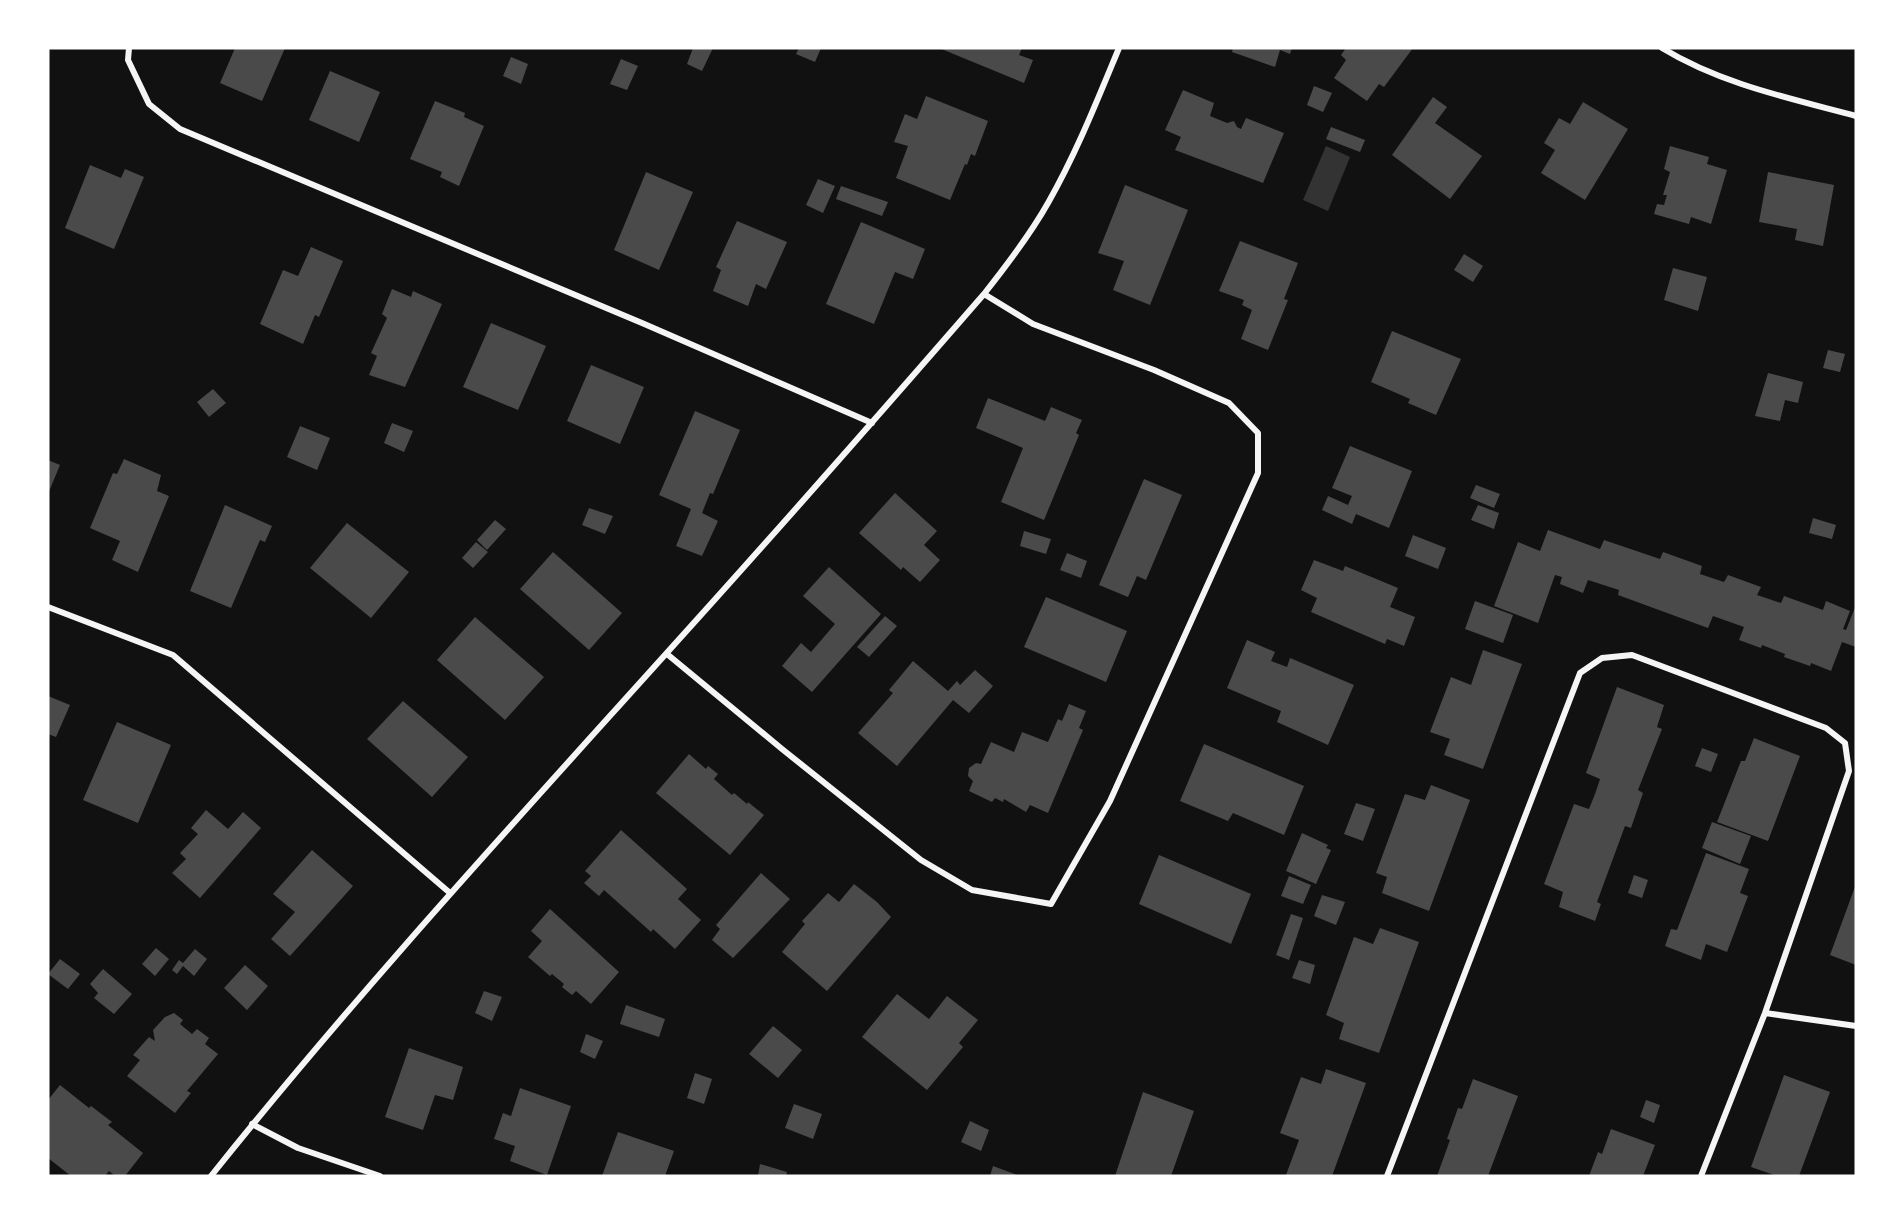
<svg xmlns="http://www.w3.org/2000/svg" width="1904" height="1224" font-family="Cabin,sans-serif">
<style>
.water{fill:#333}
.building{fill:#4a4a4a}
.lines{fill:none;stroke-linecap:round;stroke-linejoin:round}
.minor{stroke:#f5f5f5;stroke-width:6}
</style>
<rect width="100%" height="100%" fill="#111"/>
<!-- water -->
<path class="water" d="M1326 146 1350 157 1328 211 1303 200Z"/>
<!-- building -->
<path class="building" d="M235 48H285L262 101 220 83Z
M693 48H713L702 71 687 64Z
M799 48H821L815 62 796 54Z
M939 48H1022L1019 55 1033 60 1024 83Z
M1233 48H1292L1290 54 1280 50 1275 67 1232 52Z
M1346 48H1413L1384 87 1379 84 1367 101 1334 78 1346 60 1341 55Z
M511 57 528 64 521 84 503 76Z
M621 59 638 66 627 90 610 84Z
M330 71 380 92 359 142 309 120Z
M1314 86 1332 93 1323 112 1307 105Z
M1183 90 1214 103 1210 116 1227 123 1234 121 1237 127 1241 129 1246 118 1284 133 1263 183 1175 150 1181 137 1165 130Z
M926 96 988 121 975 156 971 154 967 165 965 164 950 200 896 178 908 146 894 142 905 114 917 119Z
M1433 97 1447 107 1435 123 1482 156 1450 199 1392 155Z
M435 101 465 113 464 117 484 126 459 186 440 177 442 172 410 159Z
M1583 102 1628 129 1585 200 1541 173 1555 150 1544 143 1559 118 1570 124Z
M1331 127 1365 140 1360 152 1326 139Z
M1670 146 1709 157 1707 164 1727 170 1711 224 1691 217 1689 224 1654 214 1657 204 1664 205 1667 195H1663L1670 172 1664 169Z
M90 165 121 178 125 169 144 177 114 249 65 228Z
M646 172 693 192 659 270 614 250Z
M1768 172 1834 185 1823 246 1795 240 1797 229 1759 222Z
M818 179 835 186 823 213 806 205Z
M1125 185 1188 210 1150 305 1113 290 1124 261 1098 253Z
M841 186 888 202 882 216 836 199Z
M737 221 787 242 766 289 756 284 748 306 713 291 721 270 716 267Z
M861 222 925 249 913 279 895 272 874 324 826 304Z
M1240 241 1298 263 1284 299 1288 300 1268 350 1241 339 1252 310 1242 305 1244 300 1219 291Z
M311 247 343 261 319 317 315 315 303 344 260 324 283 270 298 276Z
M1464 254 1483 266 1473 282 1454 270Z
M1673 268 1707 277 1698 311 1664 300Z
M392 289 411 297 413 291 442 304 405 387 369 375 377 356 371 353 387 318 382 314Z
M491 323 546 346 518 410 463 387Z
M1392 331 1461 359 1436 415 1408 403 1410 399 1371 382Z
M1828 350 1845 354 1840 372 1823 368Z
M591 365 644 387 620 444 567 421Z
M1768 373 1803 382 1798 403 1785 400 1780 421 1755 416Z
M213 389 226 403 209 417 197 402Z
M988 398 1045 421 1051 407 1082 420 1076 433 1079 435 1044 520 1001 502 1023 448 976 428Z
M695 411 740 430 713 494 710 493 702 513 718 521 702 556 676 546 691 509 659 495Z
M392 423 413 431 404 452 384 443Z
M300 426 330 438 317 470 287 457Z
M1350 446 1412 471 1389 528 1356 514 1352 524 1322 510 1328 496 1348 505 1352 496 1332 488Z
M124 459 161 475 157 491 169 496 138 572 112 560 120 541 90 528 113 473 117 474Z
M48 460 60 465 48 494Z
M1144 479 1182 495 1146 580 1137 576 1128 597 1099 585Z
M1476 485 1500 494 1494 508 1470 498Z
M895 493 937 531 924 545 940 560 920 582 903 567 901 570 859 533Z
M225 505 272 526 265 542 260 540 231 608 190 591Z
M1478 505 1499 513 1494 529 1471 520Z
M589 508 613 516 605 534 582 525Z
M1813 518 1836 525 1832 539 1809 533Z
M495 520 506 529 487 550 477 540Z
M347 523 409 572 371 618 310 568Z
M1548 530 1600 549 1604 540 1660 559 1663 552 1702 566 1700 574 1724 582 1728 575 1761 587 1757 595 1781 603 1784 596 1823 610 1826 601 1850 611 1843 629 1846 630 1856 605V647L1842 642 1831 671 1811 663 1810 666 1784 657 1785 654 1762 645 1761 648 1739 640 1744 627 1713 616 1708 628 1618 595 1619 590 1588 580 1583 593 1560 584 1562 577 1555 575 1538 623 1494 606 1518 542 1540 551Z
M1024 531 1051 539 1046 554 1020 546Z
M1413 535 1446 548 1438 569 1405 556Z
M476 542 488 552 473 568 462 558Z
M553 552 622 613 589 650 520 589Z
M1067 553 1087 561 1081 578 1060 570Z
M1314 560 1343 571 1345 566 1398 588 1390 607 1415 617 1404 646 1387 639 1385 644 1311 612 1317 598 1301 590Z
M829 567 881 614 812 692 782 666 801 643 811 652 835 624 803 596Z
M1046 597 1127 631 1106 682 1024 647Z
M1475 601 1513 615 1503 643 1465 629Z
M885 616 897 626 869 657 857 647Z
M475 617 544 677 505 720 437 660Z
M1247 640 1275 652 1271 661 1287 667 1290 658 1354 685 1328 745 1277 722 1281 711 1227 688Z
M1483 650 1522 664 1483 769 1444 755 1450 739 1430 732 1451 677 1471 685Z
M913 661 948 691 957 681 960 685 975 670 993 686 969 713 953 700 897 766 858 733 893 693 889 690Z
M1617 687 1664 705 1657 727 1662 729 1638 790 1643 793 1631 828 1625 826 1597 902 1601 904 1595 921 1559 907 1563 892 1544 884 1574 804 1589 809 1595 794 1600 779 1586 773Z
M48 696 70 705 56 737 48 734Z
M403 701 468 757 432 797 367 739Z
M1069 704 1086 711 1079 728 1083 730 1048 813 1030 805 1026 812 1004 799 1003 802 995 798 992 802 969 791 973 781 968 776 969 768 976 763 981 764 991 742 1014 752 1022 732 1048 742 1058 719 1062 721Z
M117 722 171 745 138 823 83 800Z
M1754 738 1800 756 1768 841 1717 822 1741 761H1745Z
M1204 744 1304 786 1284 835 1233 813 1228 821 1180 801Z
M1702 748 1718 754 1711 772 1695 766Z
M689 754 706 769 708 766 718 774 714 779 732 795 734 793 747 804 748 802 764 815 730 855 656 793Z
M1431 785 1470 800 1429 911 1382 893 1387 877 1376 873 1405 794 1425 800Z
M1356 803 1375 809 1363 841 1344 834Z
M206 810 228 829 243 812 261 828 200 898 172 873 186 859 180 853 198 834 191 828Z
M1712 822 1751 836 1740 864 1702 848Z
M621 830 687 889 678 899 701 920 675 949 653 929 651 932 604 890 599 896 584 883 591 876 585 871Z
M1302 833 1328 845 1326 848 1331 850 1316 884 1286 871Z
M312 850 353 886 290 956 271 939 295 912 273 894Z
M1706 853 1749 869 1740 893 1748 896 1727 952 1706 944 1701 960 1665 946 1671 929 1677 930Z
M1159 855 1251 894 1231 944 1139 904Z
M761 873 790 899 733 958 712 940 720 929 716 925Z
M1634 875 1648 880 1642 898 1628 893Z
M1289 876 1311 885 1303 904 1281 896Z
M854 884 877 902 891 917 827 991 782 952 805 924 802 921 828 893 839 902Z
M1856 884V965L1830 955Z
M1322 895 1345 902 1336 925 1314 916Z
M550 909 619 972 591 1004 576 991 572 995 562 987 564 984 552 974 550 976 528 957 542 941 531 931Z
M1291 914 1303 918 1289 960 1276 955Z
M1380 928 1419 942 1379 1053 1339 1039 1344 1023 1326 1015 1354 937 1373 944Z
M156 948 169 959 155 976 142 964Z
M195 949 207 959 194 976 183 966 177 974 172 970 179 960 183 963Z
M60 959 80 974 68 989 48 974Z
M1299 960 1315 965 1310 984 1292 978Z
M245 965 268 986 247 1010 224 988Z
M103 969 132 994 114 1014 94 998 98 993 90 984Z
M484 991 502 997 492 1021 475 1013Z
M897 994 929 1019 947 996 978 1020 959 1043 963 1047 927 1090 862 1037Z
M626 1005 665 1019 659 1037 620 1024Z
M174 1013 183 1020 180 1024 192 1034 197 1029 209 1038 205 1044 218 1054 187 1091 191 1093 175 1113 127 1076 140 1060 133 1055 149 1037 155 1041 153 1030 165 1017Z
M773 1026 802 1050 778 1078 749 1054Z
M586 1034 603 1041 595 1059 580 1052Z
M409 1048 463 1067 453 1100 435 1095 423 1130 385 1117Z
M1326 1069 1366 1083 1332 1176H1290L1286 1175 1299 1140 1280 1133 1301 1077 1321 1084Z
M695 1073 712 1079 704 1104 687 1098Z
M1784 1075 1830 1092 1799 1176H1777L1751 1167Z
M1473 1079 1518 1096 1488 1176H1437L1450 1140 1447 1139 1453 1122 1458 1108 1462 1109Z
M60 1085 89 1108 91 1106 112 1122 108 1125 143 1153 125 1176H115L109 1171 105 1176H71L48 1158V1100Z
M520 1088 571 1106 547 1175 510 1161 515 1146 494 1139 503 1113 511 1116Z
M1143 1092 1194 1111 1171 1176H1115Z
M1646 1100 1660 1105 1654 1123 1640 1117Z
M794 1104 822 1114 813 1139 785 1128Z
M970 1121 989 1130 981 1151 961 1142Z
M1611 1129 1655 1145 1643 1176H1589L1598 1152 1602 1154Z
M618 1132 674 1151 665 1176H602Z
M760 1164 787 1172 786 1176H758Z
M993 1166 1020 1176H990Z"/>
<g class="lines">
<!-- minor -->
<path class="minor" d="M129 48 128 60 149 104 180 129 642 323 872 423
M1662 48C1721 84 1789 98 1856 116
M48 607 173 655 450 893
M667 654 782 749 921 860 972 890 1051 904 1110 801 1258 473V433L1229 403 1154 370 1033 324 984 294
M1765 1013 1856 1026
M252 1124 298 1148 380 1176
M211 1176C355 996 510 827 664 656 772 537 878 416 984 294 1007 265 1030 235 1048 203 1076 154 1097 101 1119 48
M1387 1176 1580 673 1602 658 1632 655 1826 728 1845 743 1849 771 1765 1013 1701 1176"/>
</g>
<!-- border -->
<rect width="1904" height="1224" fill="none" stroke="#ffffff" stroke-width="99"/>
</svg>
